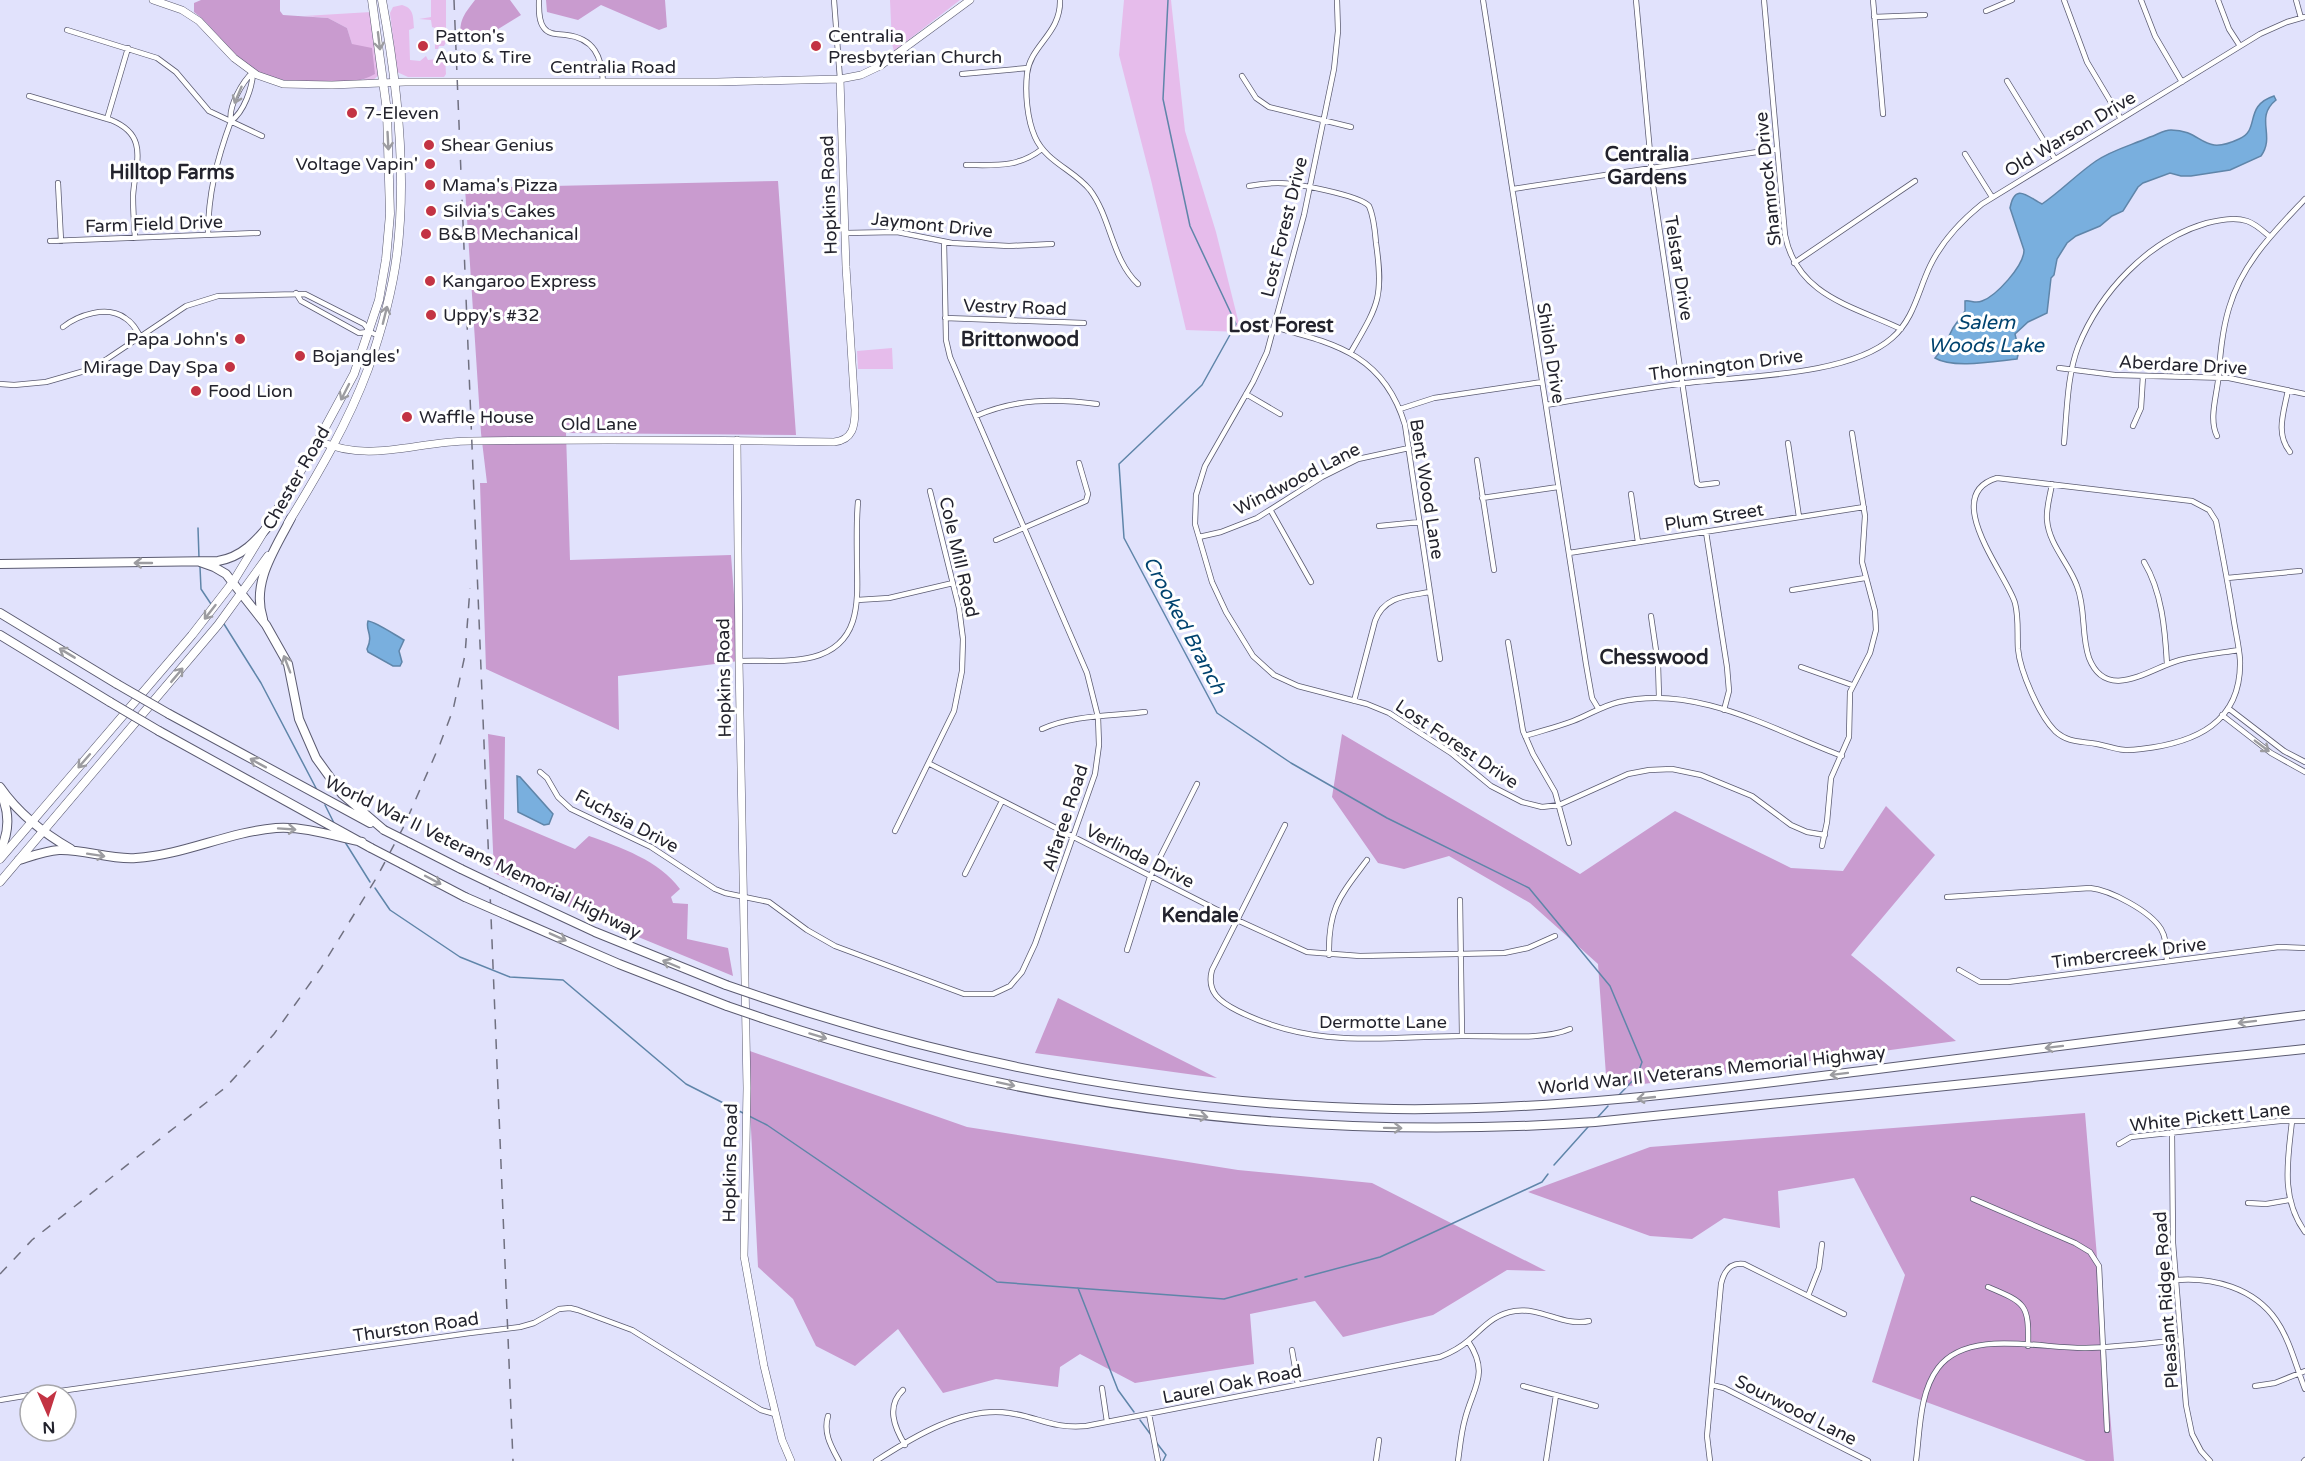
<svg xmlns="http://www.w3.org/2000/svg" width="2305" height="1461" font-family="'Varela Round',sans-serif">
<style>
.green{fill:#e6bceb}
.forest{fill:#c99bcf}
.water{fill:#79afde;stroke:#5f85a9;stroke-width:1.5}
.lines{fill:none;stroke-linecap:round;stroke-linejoin:round}
.stream{stroke:#5f85a9;stroke-width:1.5}
.street-casing{stroke:#5b5b71;stroke-width:6}
.secondary-casing{stroke:#5b5b71;stroke-width:8}
.primary-casing{stroke:#5b5b71;stroke-width:9}
.highway-casing{stroke:#5b5b71;stroke-width:10}
.street{stroke:#fff;stroke-width:4.5}
.secondary{stroke:#fff;stroke-width:7}
.primary{stroke:#fff;stroke-width:8}
.highway{stroke:#fff;stroke-width:8}
.rail{stroke:#707080;stroke-width:1.5;stroke-dasharray:10 10;stroke-linecap:butt}
.highway-bridge-casing{stroke:#5b5b71;stroke-width:10;stroke-linecap:butt}
.highway-bridge{stroke:#fff;stroke-width:8}
.oneway{stroke:#9c9ca0}
.poi-dot{fill:#c33343;stroke:#fff;stroke-width:2}
.labels{text-anchor:middle;stroke-width:6;stroke-linejoin:round;paint-order:stroke}
.poi-label{font-size:18px;fill:#23232d;stroke:#fff;text-anchor:start}
.street-label{font-size:18px;fill:#23232d;stroke:#fff}
.neighbourhood-label{font-size:20px;font-weight:bold;fill:#23232d;stroke:#fff}
.water-label{font-size:20px;font-style:italic;fill:#01436f;stroke:#fff}
</style>
<rect width="100%" height="100%" fill="#e1e2fc"/>
<!-- green -->
<path class="green" d="M431 0H446V42L444 46H439L438 49H435V28L432 27 431 20 419 19 431 17Z
M890 0H960L894 51 892 44Z
M1124 0H1171L1185 131 1216 232 1241 332 1186 330 1151 180 1119 55Z
M402 5C414 8 413 17 414 28L409 30 410 60 420 61 426 56 428 60 445 58 446 74 444 77H408L397 72 390 13 393 7Z
M371 12 379 75 372 81 359 82 375 73 352 44 347 28 328 18 304 16Z
M892 348 893 369H858L857 351Z"/>
<!-- forest -->
<path class="forest" d="M201 0H280V11L283 15 328 18 347 28 352 44 372 48 375 74C344 92 270 86 242 62 224 47 213 26 194 12V3Z
M475 0H510L521 15 495 31 491 40 460 41C460 19 462 17 475 0Z
M546 0H665L667 27 659 30 601 5 578 20 547 12Z
M778 181 796 435 566 433 570 560 731 555 739 661 618 676 619 730 486 669 480 483H487L481 433 465 188Z
M488 734 505 737 504 819 575 849 589 836C620 847 660 861 680 889L671 897 673 903 688 904 687 939 728 948 733 976 614 927 494 873Z
M1342 734 1580 874 1675 811 1791 868 1843 871 1886 806 1935 855 1851 955 1956 1041 1607 1089 1598 964 1530 903 1449 856 1404 869 1378 863 1332 797Z
M1058 998 1217 1078 1035 1053Z
M747 1050 967 1127 1238 1170 1372 1183 1546 1271 1507 1270 1433 1315 1343 1337 1315 1301 1250 1314 1254 1364 1135 1383 1080 1354 1060 1367 1058 1387 996 1379 943 1393 898 1329 855 1366 816 1346 793 1299 758 1267Z
M2085 1113 2114 1461H2086L1872 1382 1905 1275 1854 1178 1778 1191 1780 1228 1724 1218 1692 1239 1650 1236 1528 1192 1650 1147Z"/>
<!-- water -->
<path class="water" d="M2274 96 2276 100C2254 118 2276 135 2261 156L2230 170 2191 176H2181L2170 173 2143 183 2138 187 2123 211 2112 216 2100 226 2076 236 2067 243 2057 259 2054 275 2051 278 2047 313 2028 322 2015 334 2019 351 2017 359C1996 361 1953 369 1935 358L1943 348 1953 328 1965 311V301C1971 300 1975 304 1982 301 1996 296 2024 266 2024 250L2010 208C2015 181 2029 198 2042 204 2061 191 2077 174 2096 161 2112 150 2132 145 2150 137 2157 135 2163 130 2171 130 2204 130 2201 157 2239 139 2261 130 2243 106 2274 96Z
M368 621C376 622 395 635 404 640L399 651 402 662 400 666H393L368 652 367 649C374 634 365 631 368 621Z
M517 776 520 777 553 814 549 824 544 825 518 812Z"/>
<g class="lines">
<!-- stream -->
<path class="stream" d="M1168 0 1163 99 1190 226 1236 324 1202 385 1119 464 1124 538 1217 713 1291 763 1387 818 1529 888 1610 986 1642 1062 1637 1076 1619 1095
M198 528 199 558
M200 567 201 589 211 604
M224 624 261 683 317 790
M325 805 334 823
M345 842 370 882
M375 888 390 910 460 957 510 977 563 980 686 1084 745 1114
M749 1116 767 1125 997 1282 1224 1299 1297 1279
M1598 1117 1608 1106
M1554 1165 1588 1127
M1305 1277 1380 1257 1542 1182 1548 1174
M1078 1288 1118 1390 1134 1412
M1140 1420 1151 1435
M1156 1442 1166 1455 1163 1461"/>
<!-- street casing -->
<g class="street-casing">
<path id="street" d="M539 0C539 8 538 21 544 28 549 35 558 34 566 35 594 38 602 57 603 82
M834 0 840 79
M1060 0C1061 34 1030 45 1027 74 1025 93 1027 119 1035 137 1046 162 1074 170 1090 190 1111 218 1112 260 1138 284
M1337 0 1338 31 1334 69 1304 215 1267 352 1253 382 1205 466 1196 495 1195 524 1212 582 1226 612 1253 656 1274 675 1298 686 1367 704 1389 713 1451 753 1491 786 1522 802 1542 807 1559 805 1628 774 1649 770 1672 769 1701 775 1752 796 1791 825 1807 832 1825 835
M1483 0 1586 664 1592 698 1598 708
M1636 0 1653 185 1697 483 1700 485 1717 483
M1764 0 1785 235C1797 296 1853 306 1901 329
M1873 0 1883 114
M2064 0 2087 62 2121 119
M2141 0 2155 36 2182 82
M2218 0 2229 29 2240 46
M2296 0 2301 18
M1986 11 2012 0
M1874 17 1925 15
M67 30 157 58 176 72 209 111 262 136
M962 74 1028 68
M1242 76 1256 98 1269 107 1351 127
M2007 81 2055 159
M29 96 111 120C150 136 135 163 133 196 133 210 134 224 135 238
M107 119 128 48
M231 121C244 112 252 88 253 73
M1965 154 1992 197
M966 165C995 165 1018 168 1042 149
M58 183 61 241
M1249 186C1259 184 1268 183 1278 183 1295 183 1359 195 1369 206 1374 217 1375 231 1376 243 1384 298 1378 305 1351 352
M1513 189 1777 149
M845 233 897 232 952 243 1009 246 1052 244
M208 235C208 194 217 159 231 121 228 107 242 82 253 72
M50 241 258 233
M1794 263 1915 181
M296 293 301 301 359 333 368 332
M945 318 1084 323
M63 327C78 315 107 305 125 318 132 322 136 329 140 336
M1274 327C1336 344 1384 355 1405 425L1440 659
M2059 368 2115 375 2229 378 2305 394
M0 384 14 385 46 382 88 370 107 359 186 306 218 296 305 294 364 324 370 332 379 336
M2288 390C2284 412 2275 433 2290 452
M1246 394 1280 414
M1546 405C1592 397 1639 389 1686 383 1743 376 1849 376 1892 338 1914 319 1918 291 1930 266 1942 241 1961 221 1982 204L2260 34 2287 22 2305 17
M1400 409 1434 398 1542 382
M976 416C1015 399 1054 398 1097 404
M2133 426 2141 408 2143 376
M2217 436C2209 420 2216 398 2218 381 2220 357 2222 331 2229 308 2242 263 2274 232 2305 199
M1788 443 1799 517
M2064 443C2067 412 2067 376 2078 347 2100 292 2148 240 2207 223 2220 220 2234 217 2247 221 2256 224 2263 231 2270 237
M1477 460 1494 570
M1997 478 2192 501 2209 510 2216 521C2222 552 2228 583 2233 615 2235 630 2239 645 2240 660 2242 723 2195 743 2141 749 2119 752 2117 748 2097 744 2081 741 2068 743 2055 731 2039 715 2020 671 2018 649 2017 634 2019 618 2015 603 2007 575 1939 495 1997 478Z
M2052 484C2050 496 2046 508 2047 520 2049 545 2069 563 2077 586 2086 609 2081 635 2089 658 2107 704 2152 667 2180 660 2199 655 2220 653 2239 650
M1631 494 1638 542
M1482 498 1558 487
M1271 511 1311 582
M1379 526 1420 522
M1706 532 1727 667 1729 691 1724 710
M1199 537 1221 532 1257 518 1322 477 1358 459 1409 448
M996 540 1086 501 1088 494 1079 463
M1569 553 1864 507
M2144 562C2162 592 2165 629 2167 664
M2227 578 2300 571
M1792 590 1865 578
M857 600 889 598 953 583
M1651 616 1658 664 1659 697
M1508 642 1523 731 1533 754 1555 792 1569 843
M739 661C763 660 789 663 813 657 859 645 858 605 857 567 857 545 856 523 858 502
M1801 667 1852 685
M1354 701 1375 621C1384 596 1407 596 1430 592
M2228 708 2284 751 2305 762
M2222 715 2271 753 2305 772
M1042 729C1072 715 1112 716 1145 712
M1525 736C1541 731 1557 727 1573 721 1589 715 1602 706 1619 702 1696 684 1771 729 1842 756
M930 764 1237 920 1307 952 1360 956 1504 953 1528 948 1555 936
M540 772 547 778 558 797 571 809 651 847 715 889 725 893 769 902 807 930 835 946 964 994H993L1010 986 1022 972 1035 944 1095 774 1099 745 1098 717 1087 673 950 357 946 340 944 242
M1285 825 1212 970C1206 992 1220 1002 1238 1011 1314 1049 1380 1037 1461 1036 1492 1035 1542 1041 1570 1029
M895 831 954 711 962 671 963 639 959 608 930 491
M1822 846 1827 822 1831 778 1849 737 1850 692 1870 653 1876 630 1875 611 1862 562 1865 516 1852 433
M965 874 1002 801
M1947 897 2090 888C2110 890 2150 911 2161 929 2167 939 2166 950 2167 961
M1460 900 1462 1036
M1127 950 1150 877 1197 784
M1329 955C1328 908 1340 896 1367 860
M1959 970 1980 982H2008L2279 947 2305 948
M2292 1121C2288 1159 2280 1198 2305 1232
M2172 1132 2173 1243 2186 1405 2192 1434 2201 1451 2210 1461
M2119 1144 2131 1137 2280 1121H2305
M1973 1199 2075 1243 2090 1252 2099 1266 2107 1430
M2248 1203 2266 1204 2289 1200
M2176 1280C2213 1277 2254 1288 2276 1320 2290 1340 2296 1367 2305 1389
M1988 1287C2026 1303 2029 1304 2028 1346
M1808 1296 1819 1268 1822 1244
M1292 1350 1298 1385
M1712 1385 1724 1388 1868 1461
M1523 1386 1596 1406
M2255 1386 2275 1383 2305 1371
M1102 1388 1107 1422
M903 1390C886 1406 894 1427 905 1445
M32 1395 470 1333 520 1327 534 1323 559 1309 570 1308 578 1310 632 1330 761 1410 775 1414
M0 1400 30 1395
M1149 1414 1158 1461
M828 1416C823 1433 831 1446 839 1461
M876 1461C913 1437 964 1406 1009 1413 1039 1417 1052 1429 1086 1426L1440 1357C1450 1353 1460 1348 1469 1340 1484 1327 1494 1314 1515 1311 1541 1307 1564 1327 1589 1321
M1376 1461 1379 1440
M1458 1461C1460 1447 1461 1433 1465 1419 1473 1387 1490 1374 1468 1341
M1546 1461 1556 1395
M1710 1461 1707 1436 1721 1284C1724 1271 1730 1262 1744 1264L1844 1314
M1916 1461C1920 1432 1919 1393 1938 1368 1968 1328 2042 1349 2086 1348 2117 1347 2149 1343 2181 1340
M2304 1461 2305 1460"/>
</g>
<!-- secondary casing -->
<g class="secondary-casing">
<path id="secondary" d="M153 0 182 10 199 21 234 58 257 75 283 84 332 85 405 82H717L840 79 861 75 880 66 970 0
M737 440 739 661 747 1088 744 1256 764 1366 782 1440 791 1461
M319 441C371 464 416 441 471 441 592 439 713 440 834 442 853 440 855 426 855 410L846 267 840 79"/>
</g>
<!-- primary casing -->
<g class="primary-casing">
<path id="primary" d="M288 523C318 474 348 423 368 369 381 332 392 293 397 254 407 173 397 81 382 0
M0 859 192 635 233 582 308 459 354 374 379 300 386 259 390 214 387 111 372 0
M0 882 218 625 268 556"/>
</g>
<!-- highway casing -->
<g class="highway-casing">
<path id="highway" d="M200 562 214 567 226 574 266 625 288 664 299 719 316 758 342 794 384 830
M0 564 218 561C242 557 256 541 271 523
M0 613 117 684
M263 619C251 582 275 550 291 518
M0 635 110 702
M169 714 370 823
M159 731 371 848
M0 787C18 813 43 833 71 849
M410 843 461 869
M0 851C9 833 10 815 2 796
M19 860C32 856 45 851 59 850 84 849 110 860 136 858 184 855 228 832 276 828 304 826 334 836 362 842
M402 864 465 897
M505 890 595 932 726 985
M504 914 619 964 727 1006
M764 998C966 1066 1180 1106 1394 1109 1554 1111 1711 1090 1870 1070 2015 1052 2160 1034 2305 1015
M762 1018C1033 1109 1310 1142 1595 1122L2305 1049"/>
</g>
<!-- street -->
<use href="#street" class="street"/>
<!-- secondary -->
<use href="#secondary" class="secondary"/>
<!-- primary -->
<use href="#primary" class="primary"/>
<!-- highway -->
<use href="#highway" class="highway"/>
<!-- rail -->
<path class="rail" d="M454 0 513 1461
M0 1274 32 1240 226 1087 274 1034 321 968 377 877 404 826 440 744 453 710 465 655 470 588"/>
<!-- highway-bridge casing -->
<g class="highway-bridge-casing">
<path id="highway-bridge" d="M117 684 169 714
M110 702 159 731
M384 830 410 843
M371 848 402 864
M461 869 505 890
M465 897 504 914
M726 985 764 998
M727 1006 762 1018"/>
</g>
<!-- highway-bridge -->
<use href="#highway-bridge" class="highway-bridge"/>
</g>
<!-- one-way arrows -->
<defs><path id="oneway-shaft" d="M-6 0H5M1.5-3L5.5 0L1.5 3" fill="none" stroke-width="1.6" stroke-linecap="round" stroke-linejoin="round" transform="scale(1.5)"/></defs>
<g class="oneway">
<use href="#oneway-shaft" transform="translate(379 41) rotate(83)"/>
<use href="#oneway-shaft" transform="translate(238 95) rotate(113)"/>
<use href="#oneway-shaft" transform="translate(388 141) rotate(87)"/>
<use href="#oneway-shaft" transform="translate(385 315) rotate(-76)"/>
<use href="#oneway-shaft" transform="translate(345 392) rotate(117)"/>
<use href="#oneway-shaft" transform="translate(143 563) rotate(180)"/>
<use href="#oneway-shaft" transform="translate(210 612) rotate(128)"/>
<use href="#oneway-shaft" transform="translate(67 653) rotate(-149)"/>
<use href="#oneway-shaft" transform="translate(287 664) rotate(-111)"/>
<use href="#oneway-shaft" transform="translate(177 675) rotate(-50)"/>
<use href="#oneway-shaft" transform="translate(2262 746) rotate(37)"/>
<use href="#oneway-shaft" transform="translate(84 761) rotate(131)"/>
<use href="#oneway-shaft" transform="translate(258 763) rotate(-151)"/>
<use href="#oneway-shaft" transform="translate(287 829) rotate(4)"/>
<use href="#oneway-shaft" transform="translate(96 855) rotate(9)"/>
<use href="#oneway-shaft" transform="translate(433 880) rotate(28)"/>
<use href="#oneway-shaft" transform="translate(558 937) rotate(24)"/>
<use href="#oneway-shaft" transform="translate(671 964) rotate(-157)"/>
<use href="#oneway-shaft" transform="translate(2247 1022) rotate(173)"/>
<use href="#oneway-shaft" transform="translate(818 1036) rotate(17)"/>
<use href="#oneway-shaft" transform="translate(2054 1047) rotate(173)"/>
<use href="#oneway-shaft" transform="translate(1839 1074) rotate(173)"/>
<use href="#oneway-shaft" transform="translate(1006 1084) rotate(12)"/>
<use href="#oneway-shaft" transform="translate(1646 1098) rotate(174)"/>
<use href="#oneway-shaft" transform="translate(1199 1116) rotate(7)"/>
<use href="#oneway-shaft" transform="translate(1393 1128) rotate(1)"/>
</g>
<!-- markers -->
<g class="poi-dot">
<circle cx="423" cy="46" r="6"/>
<circle cx="816" cy="46" r="6"/>
<circle cx="352" cy="113" r="6"/>
<circle cx="429" cy="145" r="6"/>
<circle cx="430" cy="164" r="6"/>
<circle cx="430" cy="185" r="6"/>
<circle cx="431" cy="211" r="6"/>
<circle cx="426" cy="234" r="6"/>
<circle cx="430" cy="281" r="6"/>
<circle cx="431" cy="315" r="6"/>
<circle cx="240" cy="339" r="6"/>
<circle cx="300" cy="356" r="6"/>
<circle cx="230" cy="367" r="6"/>
<circle cx="196" cy="391" r="6"/>
<circle cx="407" cy="417" r="6"/>
</g>
<g class="labels">
<!-- poi labels -->
<g class="poi-label">
<text x="435" y="42">Patton's<tspan x="435" dy="21">Auto &amp; Tire</tspan></text>
<text x="828" y="42">Centralia<tspan x="828" dy="21">Presbyterian Church</tspan></text>
<text x="364" y="119">7-Eleven</text>
<text x="441" y="151">Shear Genius</text>
<text x="418" y="170" text-anchor="end">Voltage Vapin'</text>
<text x="442" y="191">Mama's Pizza</text>
<text x="443" y="217">Silvia's Cakes</text>
<text x="438" y="240">B&amp;B Mechanical</text>
<text x="442" y="287">Kangaroo Express</text>
<text x="443" y="321">Uppy's #32</text>
<text x="228" y="345" text-anchor="end">Papa John's</text>
<text x="312" y="362">Bojangles'</text>
<text x="218" y="373" text-anchor="end">Mirage Day Spa</text>
<text x="208" y="397">Food Lion</text>
<text x="419" y="423">Waffle House</text>
</g>
<!-- street labels -->
<g class="street-label">
<text x="613" y="73">Centralia Road</text>
<text transform="translate(2070 134) rotate(-31)" y="6">Old Warson Drive</text>
<text transform="translate(1768 179) rotate(-96)" y="6">Shamrock Drive</text>
<text transform="translate(829 195) rotate(-92)" y="6">Hopkins Road</text>
<text transform="translate(154 224) rotate(-2)" y="6">Farm Field Drive</text>
<text transform="translate(932 225) rotate(6)" y="6">Jaymont Drive</text>
<text transform="translate(1284 227) rotate(-76)" y="6">Lost Forest Drive</text>
<text transform="translate(1679 268) rotate(81)" y="6">Telstar Drive</text>
<text transform="translate(1015 307) rotate(2)" y="6">Vestry Road</text>
<text transform="translate(1551 353) rotate(81)" y="6">Shiloh Drive</text>
<text transform="translate(1726 365) rotate(-7)" y="6">Thornington Drive</text>
<text transform="translate(2183 365) rotate(3)" y="6">Aberdare Drive</text>
<text x="599" y="430">Old Lane</text>
<text transform="translate(296 478) rotate(-60)" y="6">Chester Road</text>
<text transform="translate(1297 479) rotate(-27)" y="6">Windwood Lane</text>
<text transform="translate(1427 489) rotate(81)" y="6">Bent Wood Lane</text>
<text transform="translate(1714 517) rotate(-9)" y="6">Plum Street</text>
<text transform="translate(959 557) rotate(77)" y="6">Cole Mill Road</text>
<text transform="translate(724 678) rotate(-91)" y="6">Hopkins Road</text>
<text transform="translate(1457 744) rotate(34)" y="6">Lost Forest Drive</text>
<text transform="translate(1065 818) rotate(-72)" y="6">Alfaree Road</text>
<text transform="translate(627 821) rotate(28)" y="6">Fuchsia Drive</text>
<text transform="translate(1140 856) rotate(27)" y="6">Verlinda Drive</text>
<text transform="translate(483 857) rotate(26)" y="6">World War II Veterans Memorial Highway</text>
<text transform="translate(2129 953) rotate(-7)" y="6">Timbercreek Drive</text>
<text x="1383" y="1028">Dermotte Lane</text>
<text transform="translate(1712 1070) rotate(-6)" y="6">World War II Veterans Memorial Highway</text>
<text transform="translate(2210 1117) rotate(-6)" y="6">White Pickett Lane</text>
<text transform="translate(730 1163) rotate(-89)" y="6">Hopkins Road</text>
<text transform="translate(2166 1300) rotate(-94)" y="6">Pleasant Ridge Road</text>
<text transform="translate(416 1327) rotate(-8)" y="6">Thurston Road</text>
<text transform="translate(1232 1384) rotate(-11)" y="6">Laurel Oak Road</text>
<text transform="translate(1796 1410) rotate(27)" y="6">Sourwood Lane</text>
</g>
<!-- neighbourhood labels -->
<g class="neighbourhood-label">
<text x="1647" y="161">Centralia<tspan x="1647" dy="23">Gardens</tspan></text>
<text x="172" y="179">Hilltop Farms</text>
<text x="1281" y="332">Lost Forest</text>
<text x="1020" y="346">Brittonwood</text>
<text x="1654" y="664">Chesswood</text>
<text x="1200" y="922">Kendale</text>
</g>
<!-- water labels -->
<g class="water-label">
<text x="1986" y="329">Salem<tspan x="1986" dy="23">Woods Lake</tspan></text>
<text transform="translate(1185 625) rotate(62)" y="7">Crooked Branch</text>
</g>
</g>
<!-- north arrow -->
<g transform="translate(48 1413) rotate(177)"><circle r="28" fill="#ffffff" stroke="#a7a7ab" stroke-width="1.5"/>
<path d="M0-4.5L10 22L0 15L-10 22Z" fill="#c33343"/>
<text y="-9" font-size="16" font-weight="bold" text-anchor="middle" fill="#23232d">N</text>
</g>
</svg>
